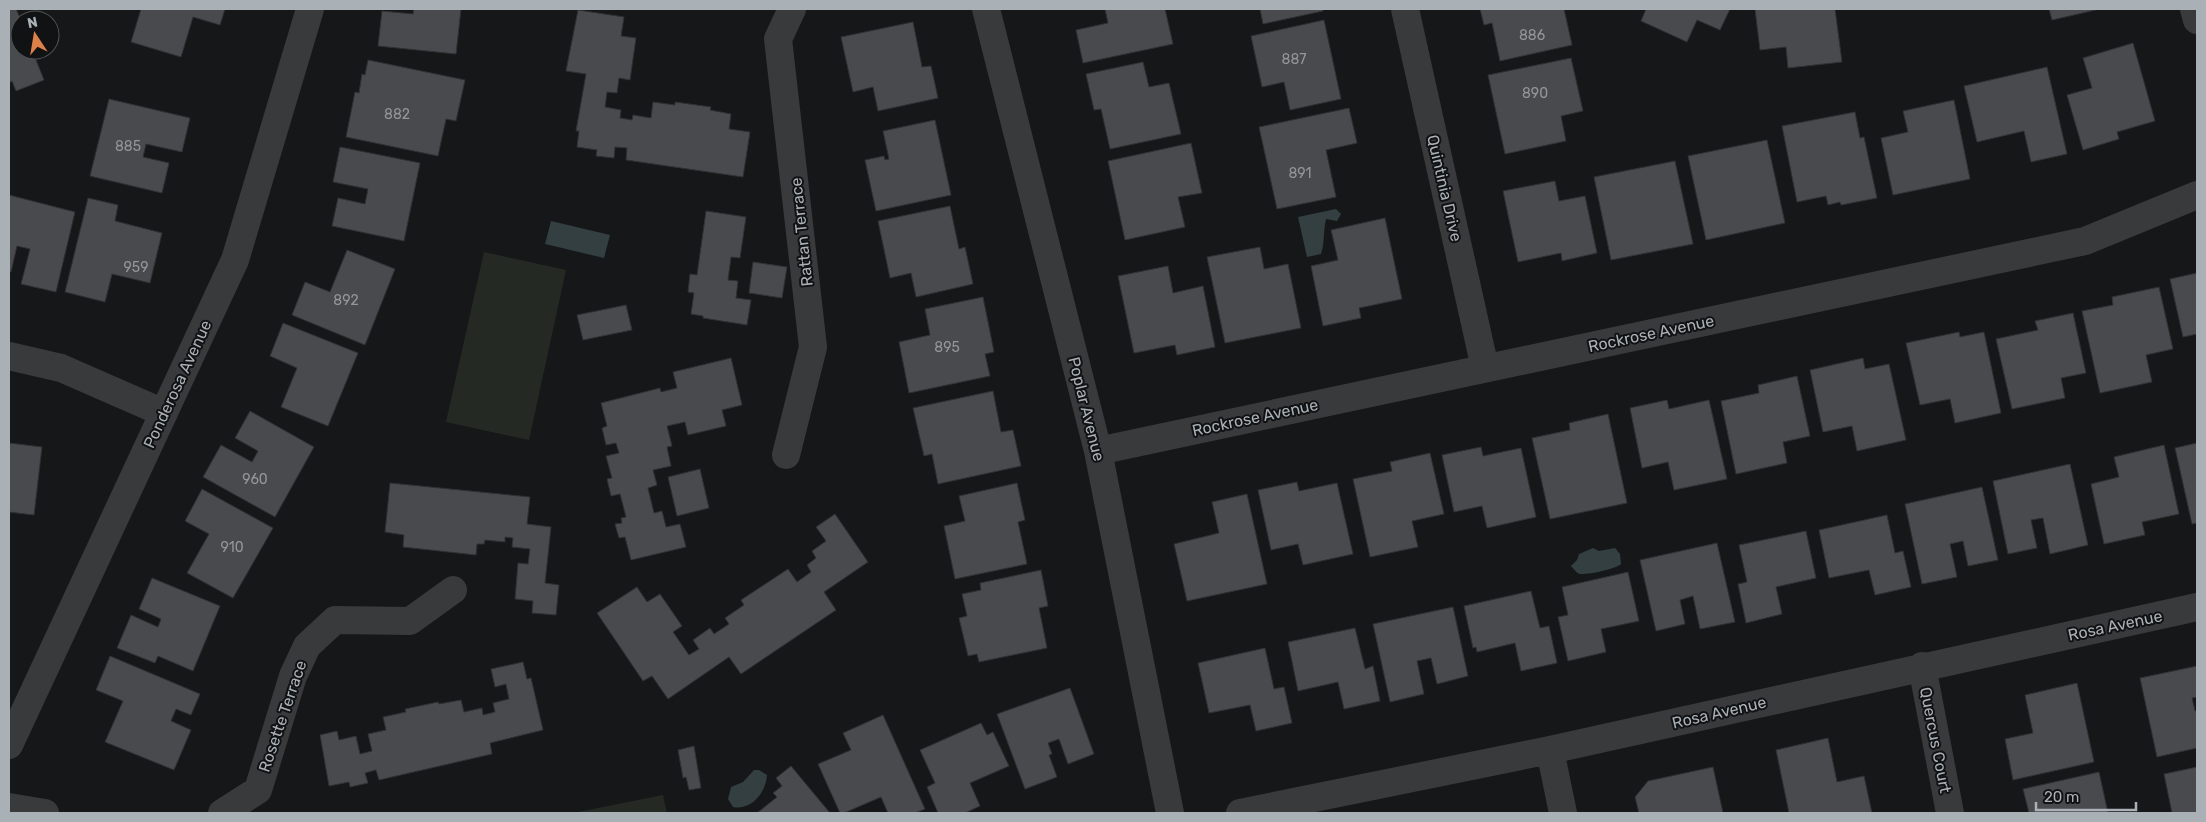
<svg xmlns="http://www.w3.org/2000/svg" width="2206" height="822" font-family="Rubik,sans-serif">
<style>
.green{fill:#242a23}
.water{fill:#333f41}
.building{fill:#484a4d;stroke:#313134}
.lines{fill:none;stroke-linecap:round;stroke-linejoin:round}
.minor{stroke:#383a3c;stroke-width:28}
.labels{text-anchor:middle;stroke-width:4;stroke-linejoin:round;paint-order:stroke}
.number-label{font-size:14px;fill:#92979c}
.street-label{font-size:16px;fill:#aab1b6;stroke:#111213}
</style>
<rect width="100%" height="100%" fill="#161718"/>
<!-- green -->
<path class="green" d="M484 252 566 270 529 440 446 422Z
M663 795 667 813H573Z"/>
<!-- water -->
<path class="water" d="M1336 209 1341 214 1337 221 1326 219C1323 232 1325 242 1321 254L1307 257 1298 217Z
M551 221 610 235 604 258 545 244Z
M1593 548 1599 551 1615 548 1620 554 1621 564C1616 569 1587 575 1580 574 1576 573 1574 569 1571 566L1577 560 1579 554Z
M754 770H759L767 775C766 792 752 811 733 807L728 799 731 787 743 782Z"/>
<!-- building -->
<path class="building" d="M9 9H16L21 20 20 50H32L44 80 16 91 12 81 9 83Z
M141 9H225L220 25 193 17 181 57 131 42Z
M414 9H461L456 54 378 46 382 11 413 14Z
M1105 9H1165L1173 44 1083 63 1076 30 1108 23Z
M1260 9H1323V11L1263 24Z
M1480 9H1564L1572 45 1500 61 1492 23 1484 25Z
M1646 9H1730L1720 30 1697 20 1687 42 1641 21Z
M1755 9H1835L1842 62 1788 68 1786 47 1760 50Z
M2049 9H2100L2052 20Z
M578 10 624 17 621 36 636 38 630 80 619 78 617 93 607 92 605 107 621 110 620 118 632 120 633 115 651 118 653 102 675 105V102L711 107 710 110 731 114 729 129 750 132 743 177 626 160 627 148 615 147 614 158 596 156 597 150 577 147 579 131H576L586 74 566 71Z
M1324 20 1341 99 1290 110 1284 82 1262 87 1251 36Z
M913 22 922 67 931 66 938 98 878 111 873 87 853 92 841 37Z
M2133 43 2155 121 2117 132 2119 139 2083 150 2067 95 2092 88 2083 58Z
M1571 58 1583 111 1561 116 1566 141 1505 154 1488 75Z
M368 60 465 80 456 121 446 119 438 156 346 137 355 92 359 93 362 74 365 75Z
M1143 62 1149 87 1169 83 1181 134 1110 149 1101 109 1094 110 1086 74Z
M2047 67 2067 154 2031 162 2024 131 1977 142 1964 86Z
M109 99 190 118 182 152 146 144 143 157 169 163 162 193 90 176Z
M1954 100 1970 179 1893 195 1881 138 1908 132 1903 111Z
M1349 108 1357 143 1326 150 1336 197 1277 209 1259 127Z
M1855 112 1860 138 1864 137 1877 198 1841 205 1840 202 1828 205 1826 196 1797 202 1782 126Z
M935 120 951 195 876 211 865 160 884 156 885 160 889 159 883 131Z
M1767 140 1785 223 1706 240 1688 156Z
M1191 143 1202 193 1178 197 1185 227 1125 240 1108 161Z
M340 147 420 163 404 241 332 226 338 198 365 204 368 189 333 182Z
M1675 161 1693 244 1611 260 1594 177Z
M1555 181 1559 201 1585 196 1597 253 1562 261 1561 253 1518 262 1503 191Z
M9 195 75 212 56 292 21 284 30 249 17 246 11 272H9Z
M88 198 118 205 115 221 162 233 150 283 112 274 105 302 65 292Z
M950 206 959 249 965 247 973 284 916 297 911 273 890 278 878 221Z
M706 211 746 217 740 258 731 257 728 280 738 281 736 298 751 300 747 325 703 318V316L691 314 694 293 688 292 690 274 697 275Z
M1385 218 1402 299 1359 308 1361 318 1323 326 1311 266 1338 260 1331 230Z
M1260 247 1264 269 1288 264 1301 328 1225 343 1207 257Z
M347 250 395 269 365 345 292 315 305 282 330 292Z
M753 262 787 267 782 298 749 293Z
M1168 266 1173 293 1203 286 1215 347 1177 355 1175 345 1134 353 1118 276Z
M2197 273V334L2183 337 2170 279Z
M2159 287 2173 349 2146 355 2152 382 2100 393 2082 311 2113 305 2112 297Z
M983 297 994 352 985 354 990 376 909 393 899 342 930 335 925 309Z
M626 305 632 330 583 340 577 315Z
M2073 313 2086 373 2061 378 2065 398 2012 409 1996 339 2038 330 2035 321Z
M283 323 358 353 328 426 281 407 297 368 270 356Z
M1959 332 1960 337 1984 332 2001 413 1955 423 1950 399 1920 405 1906 343Z
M731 358 742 405 722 410 726 426 688 435 685 422 667 426 672 446 667 447 671 466 653 470 657 485 648 488 654 513 662 511 666 527 680 524 686 547 631 560 625 537 619 538 615 524 622 523 621 518 626 517 620 494 611 496 607 479 612 478 606 456 619 453 616 443 606 445 602 428 607 426 601 403 660 388 661 392 677 388 673 372Z
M1863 358 1865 369 1889 364 1906 440 1857 451 1852 426 1823 432 1810 370Z
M1797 376 1810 436 1783 442 1787 463 1736 474 1721 401 1759 393 1758 385Z
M993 391 1001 432 1013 430 1021 466 938 484 932 454 924 456 913 408Z
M1667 400 1669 409 1709 400 1727 479 1674 490 1668 462 1642 468 1630 408Z
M250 411 314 447 275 517 203 477 221 445 252 462 258 451 235 438Z
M1608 414 1627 503 1550 519 1532 438 1570 430 1569 423Z
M9 443 42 447 34 515 9 512Z
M2197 443V523L2192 524 2175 448Z
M2164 445 2179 514 2142 522 2145 535 2104 544 2091 484 2119 477 2114 457Z
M1481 447 1483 456 1521 448 1536 517 1487 528 1482 506 1454 512 1442 455Z
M1430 453 1444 514 1412 521 1418 547 1370 557 1353 479 1392 471 1390 462Z
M2070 464 2088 545 2050 554 2043 518 2031 520 2037 548 2008 554 1993 481Z
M700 469 709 508 677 516 668 477Z
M1297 482 1299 491 1337 483 1353 554 1303 565 1298 544 1271 550 1258 490Z
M390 483 530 497 527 524 551 527 545 583 559 585 556 615 532 613 533 601 515 599 518 563 528 564 530 549 512 547 513 538 505 537V542L485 540 484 544H477L476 555 403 547 404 535 385 532Z
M1017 483 1025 520 1018 522 1027 564 955 579 944 526 965 521 959 496Z
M1982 487 1998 560 1968 566 1963 541 1950 544 1957 577 1922 584 1905 504Z
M202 489 273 528 233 598 187 573 209 534 185 521Z
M1247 494 1267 584 1187 601 1174 544 1219 533 1212 502Z
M835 514 868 562 824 592 836 610 741 674 729 657 668 699 652 676 643 681 597 613 637 587 647 602 660 594 682 626 673 632 689 655 699 649 693 640 710 628 714 634 729 624 725 618 744 605 741 600 788 569 797 582 811 572 807 565 816 558 812 551 826 541 816 527Z
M1887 515 1895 553 1903 551 1911 587 1875 595 1869 570 1829 578 1819 530Z
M1806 531 1816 578 1776 587 1782 614 1746 623 1738 584 1747 582 1739 545Z
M1717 543 1735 622 1700 629 1693 596 1680 600 1685 624 1656 631 1640 560Z
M1041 570 1048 606 1039 608 1047 648 979 662 977 654 968 656 959 618 967 616 962 594 981 590 980 583Z
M1628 572 1639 621 1601 629 1606 652 1568 661 1558 617 1568 615 1562 587Z
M152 578 220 606 193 671 158 656 155 663 117 648 131 615 158 627 161 619 139 609Z
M1531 591 1540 628 1549 626 1557 663 1521 671 1515 643 1477 652 1476 647 1473 648 1464 606Z
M1453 607 1468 676 1437 684 1431 658 1417 661 1424 694 1390 702 1373 624Z
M1355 628 1365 669 1373 666 1380 701 1344 709 1338 682 1298 691 1288 642Z
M1265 648 1274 689 1284 687 1292 723 1256 731 1250 705 1209 713 1198 663Z
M110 656 200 694 191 715 176 709 171 721 191 730 174 770 105 742 123 701 96 690Z
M523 662 527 679 531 678 543 730 490 743 492 754 379 780 376 770 365 773 368 783 350 787 349 782 329 786 320 735 337 731 339 740 356 736 360 754 372 751 368 734 386 730 383 717 406 712 405 709 438 702 439 704 461 700 464 712 482 708 483 715 495 712 493 703 509 699 506 684 495 687 491 669Z
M2197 666V697L2192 698 2195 711H2197V748L2157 757 2140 678Z
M2077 683 2094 762 2013 780 2005 739 2033 733 2025 695Z
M1070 688 1094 754 1068 764 1059 739 1048 743 1052 754 1049 755 1057 777 1025 789 997 714Z
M883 715 925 809 915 813H888L881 797 844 813H840L818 764 851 750 843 733Z
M981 723 987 735 993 732 1009 766 970 783 980 806 965 813H938L927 787 935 783 920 750Z
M1828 738 1837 782 1864 776 1872 813H1789L1776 750Z
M694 746 701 788 689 790 686 777 683 778 678 750Z
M791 766 830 813H757L777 797 773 793 782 786 776 778Z
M1713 767 1723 813H1639L1635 797 1648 781Z
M2197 767V813H2172L2164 774Z
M2099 772 2108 813H2029L2023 789Z"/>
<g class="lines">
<!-- minor -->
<path class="minor" d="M986 9 1098 451 1170 813
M1405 9 1485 368
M2194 9 2197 20
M9 356 61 368 164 413
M1098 451 2085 241 2197 195
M786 455 813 347 778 39 792 9
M1922 666 1950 813
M9 745 235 260 310 9
M1550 750 1563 813
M9 807 45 813
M222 813 258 790 293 676 307 646 335 620 410 621 453 590
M1240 813 1550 750 2197 607"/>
</g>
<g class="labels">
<!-- number labels -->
<g class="number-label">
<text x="1532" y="40">886</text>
<text x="1294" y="64">887</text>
<text x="1535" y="98">890</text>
<text x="397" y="119">882</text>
<text x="128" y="151">885</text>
<text x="1300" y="178">891</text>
<text x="136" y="272">959</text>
<text x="346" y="305">892</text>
<text x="947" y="352">895</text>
<text x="255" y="484">960</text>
<text x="232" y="552">910</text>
</g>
<!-- street labels -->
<g class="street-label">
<text transform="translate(1445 188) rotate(77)" y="6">Quintinia Drive</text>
<text transform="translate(801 232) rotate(-96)" y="6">Rattan Terrace</text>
<text transform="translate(1651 333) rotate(-12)" y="6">Rockrose Avenue</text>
<text transform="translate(177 384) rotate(-65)" y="6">Ponderosa Avenue</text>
<text transform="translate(1087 409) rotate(76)" y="6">Poplar Avenue</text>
<text transform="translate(1255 417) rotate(-12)" y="6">Rockrose Avenue</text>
<text transform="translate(2115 625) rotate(-12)" y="6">Rosa Avenue</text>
<text transform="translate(1719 712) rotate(-13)" y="6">Rosa Avenue</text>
<text transform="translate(282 716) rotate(-71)" y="6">Rosette Terrace</text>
<text transform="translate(1936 740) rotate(79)" y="6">Quercus Court</text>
</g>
</g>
<!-- border -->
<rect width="2206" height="822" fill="none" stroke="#aab1b6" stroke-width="20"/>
<!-- north arrow -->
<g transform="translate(35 35) rotate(348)"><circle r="24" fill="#111213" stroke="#4e5254"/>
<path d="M0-4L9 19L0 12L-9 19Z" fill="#dd8149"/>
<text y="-8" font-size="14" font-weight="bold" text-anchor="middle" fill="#aab1b6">N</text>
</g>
<!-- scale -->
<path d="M2036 802v8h100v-8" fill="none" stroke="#aab1b6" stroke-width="2.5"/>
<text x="2044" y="802" font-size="15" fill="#aab1b6" stroke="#111213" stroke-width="4" paint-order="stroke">20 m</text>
</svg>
